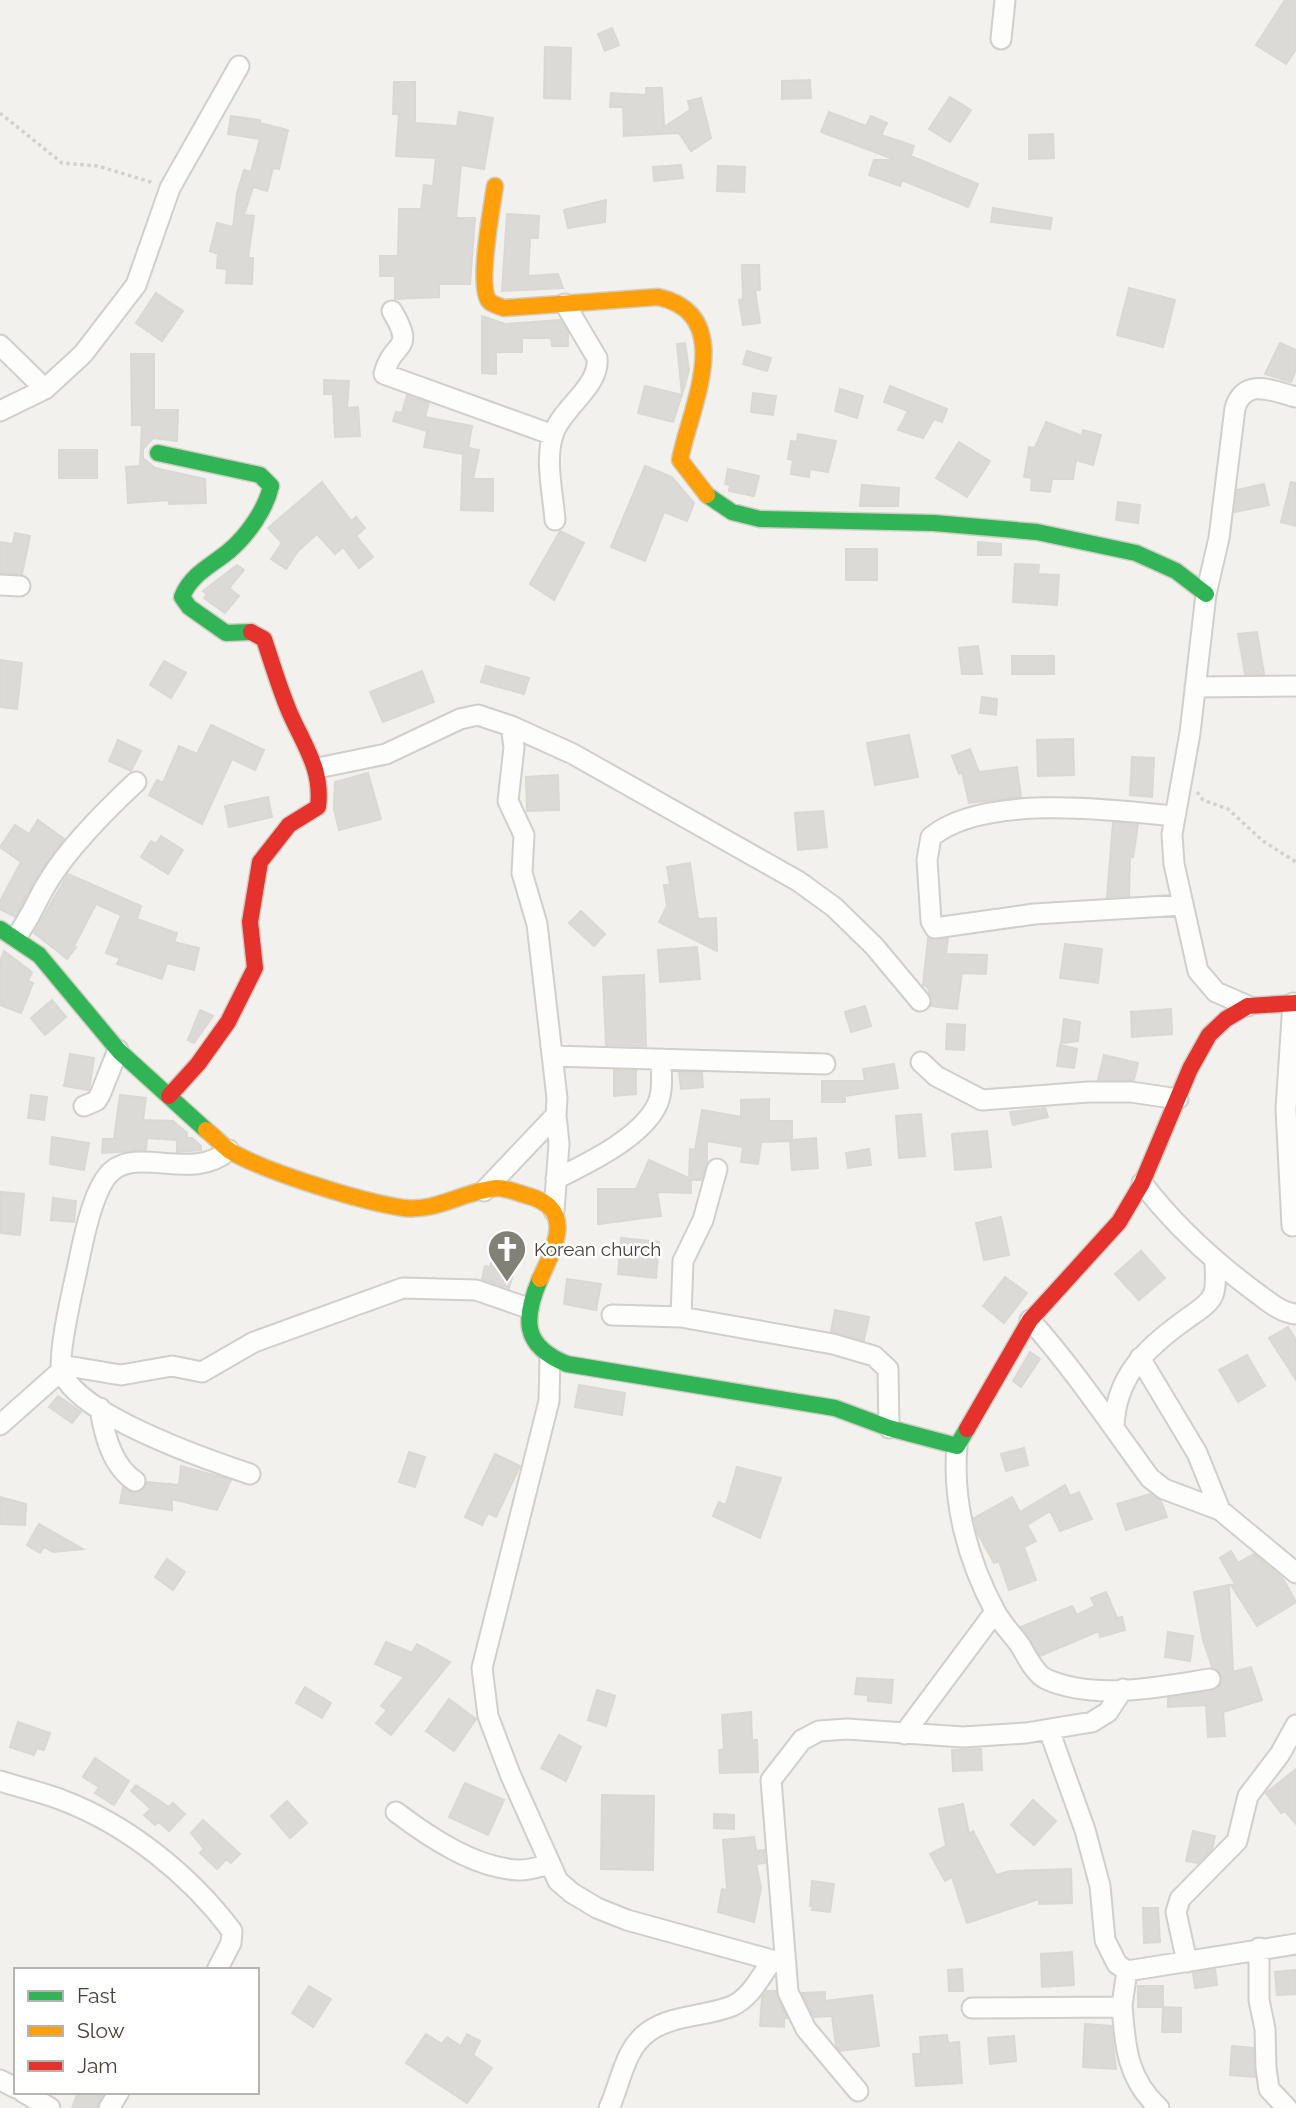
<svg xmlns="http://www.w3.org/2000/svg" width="1296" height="2108" font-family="Raleway,sans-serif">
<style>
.building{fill:#dcdad6;stroke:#dad8d3;stroke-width:2}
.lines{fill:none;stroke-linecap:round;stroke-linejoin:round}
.street-casing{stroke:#d0cfcb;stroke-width:23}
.fast-casing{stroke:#d0cec4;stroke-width:19}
.slow-casing{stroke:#d0cec4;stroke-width:19}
.jam-casing{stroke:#d0cec4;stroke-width:19}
.path{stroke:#d2d1cb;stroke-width:3.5;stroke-dasharray:3.5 3.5;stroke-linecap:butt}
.street{stroke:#fdfdfc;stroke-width:19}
.fast{stroke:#30b455;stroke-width:16}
.slow{stroke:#ff9f0a;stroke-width:16}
.jam{stroke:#e5322d;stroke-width:16}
.labels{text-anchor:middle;stroke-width:5;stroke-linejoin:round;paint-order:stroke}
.poi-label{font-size:19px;fill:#474339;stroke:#fff;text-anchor:start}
</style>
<rect width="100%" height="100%" fill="#f2f1ed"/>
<!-- building -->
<path class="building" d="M1285 0H1296V49L1286 64 1256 45Z
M612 28 619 45 605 51 598 34Z
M545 47 571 48 570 99 544 98Z
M810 80 811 98 782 99V81Z
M394 82H415V123L457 126 459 112 493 118 484 169 461 165 456 218H475L470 284H439V297L395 299V276H380V256H398L399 209H421L424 185 433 186 436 158 396 156 399 114H393Z
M646 88H662L664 127 690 110 688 101 701 98 711 138 691 151 679 133 624 136 623 107H610L611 93 646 95Z
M950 97 971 110 950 142 929 129Z
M829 112 866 126 871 116 887 123 881 135 914 146 909 161 911 156 978 184 968 207 902 180 900 186 869 175 874 160H896L821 132Z
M231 116 260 120V123L288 130 279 169 273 168 267 191 253 187 244 215 254 216 248 258H253L252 284 226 283 227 269 217 268 218 254 210 251 217 223 233 227 237 193 244 170 251 172 260 139 228 134Z
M1053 134 1054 158 1029 159V135Z
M681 165 683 178 654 181 653 167Z
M718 166 745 167 744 192 717 191Z
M606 200 605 222 568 228 564 210Z
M993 208 1052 218 1050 229 991 222Z
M507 214 539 216 538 238H530L528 276 558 274 563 288 502 291Z
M742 265H759L760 290H755L760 323 743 325 739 300 743 299Z
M1129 288 1175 300 1163 347 1117 335Z
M156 293 183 311 162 341 136 323Z
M482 316 505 324 560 320 568 333V346H552L551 338H522V352H496V374L482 373Z
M685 343 689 370 685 385 673 422 638 413 645 386 682 395 677 344Z
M1280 343 1296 350V370L1291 382 1265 374Z
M747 351 771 358 767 371 743 364Z
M131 354H154V410H178L177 441 153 438 143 449V458L155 468 205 479 206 503 169 504V500L128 503 126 467 140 466 142 425H132Z
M324 380 349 381 347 408 358 407 360 436 335 437 333 394H324Z
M890 386 947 409 942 422 934 419 923 438 898 430 908 411 884 402Z
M840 389 863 396 857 418 835 411Z
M753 393 776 396 773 415 751 412Z
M407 395 429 403 425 417 472 426 468 448 479 450 473 479H493V511L461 510 463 454 424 447 427 431 393 421 396 412 402 413Z
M1046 422 1082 436 1083 430 1101 435 1093 465 1076 460 1073 479H1052L1050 492 1031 490 1032 478 1024 477 1029 447 1035 448Z
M798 434 836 441 828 472 810 469 809 477 791 474 793 460 788 459 791 441 797 442Z
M959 442 990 461 967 497 936 478Z
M59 450H97V478H59Z
M645 466 672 477 694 503 687 521 664 512 645 561 611 547Z
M728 469 759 476 754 496 729 491 730 485 725 484Z
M322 482 351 521 356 517 365 528 356 536 373 557 359 568 343 547 335 554 317 534 298 551 286 569 271 559 282 543 268 528Z
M1291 482 1296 483V526L1281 522Z
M1264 484 1269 505 1235 512 1237 490Z
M862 485 899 488 898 506H860Z
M1118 502 1140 505 1138 523 1116 520Z
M560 531 584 543 554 600 530 584Z
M15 533 30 536 22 574 0 573V542L13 544Z
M978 542 1001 544V555H978Z
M846 549H877V580H846Z
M1015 564 1039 565 1038 574 1059 575 1057 605 1013 602Z
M237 565 244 570 229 588 239 596 225 613 204 598 207 594 203 591Z
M1257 632 1264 674H1245L1238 634Z
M978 646 982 674H962L959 648Z
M1012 656H1054V674H1012Z
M0 660 22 663 17 709 0 707Z
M164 661 186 673 171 698 150 685Z
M486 666 529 678 524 694 481 682Z
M422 671 434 702 383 722 370 692Z
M982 697 997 699 996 715 980 713Z
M211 725 264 750 255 770 232 759 202 824 149 795 157 780 163 783 179 746 197 754Z
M909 735 918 777 875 785 867 743Z
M1073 739 1074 775 1038 776 1037 740Z
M118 740 141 751 131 771 109 761Z
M970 749 979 772 1017 767 1021 797 969 803 962 772 959 774 952 756Z
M1132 757 1154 758 1152 797 1130 795Z
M368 773 381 819 339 830 334 809 335 782Z
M558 775 559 810 527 811 526 777Z
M268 797 272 817 229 827 225 806Z
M823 811 827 847 798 850 795 813Z
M38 820 64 839 38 874 15 917 0 909V901L21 862 0 847 15 825 29 834Z
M1113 822 1138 825 1133 857H1130L1129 896 1107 897Z
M161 836 183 850 168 874 141 857 151 841 156 844Z
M690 863 698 919 716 918 717 951 659 922 667 906 664 885H670L667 867Z
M68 874 141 906 137 919 177 933 174 942 199 948 194 970 167 963 162 979 117 964 120 958 106 953 121 915 96 904 74 946 76 947 67 959 56 950 34 933Z
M581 911 605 934 594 946 569 923Z
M928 938 948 939 946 954 987 955 986 974 962 973 957 1009 931 1006 928 987 923 985Z
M1065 944 1102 949 1098 983 1060 978Z
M697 947 700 979 660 982 658 950Z
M4 951 32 972 28 981 33 983 21 1013 0 1005V962Z
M644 975 646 1046 606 1045 603 977Z
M52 1000 66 1017 45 1035 31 1018Z
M865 1006 871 1026 851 1032 845 1012Z
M1171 1009 1172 1034 1132 1037 1131 1012Z
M200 1010 213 1016 194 1043 188 1040Z
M1064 1019 1080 1022 1078 1041 1061 1043Z
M947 1024 965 1025 964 1050 946 1049Z
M1060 1045 1077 1049 1074 1068 1057 1066Z
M70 1054 94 1058 89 1090 64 1086Z
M1104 1055 1138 1063 1134 1080H1098Z
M894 1064 898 1088 845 1096V1102H822V1081H865L863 1069Z
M614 1070 636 1071V1094L614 1096Z
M679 1072 702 1073 703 1087 681 1089Z
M31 1095 47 1097 44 1120 28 1118Z
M120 1095 146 1098 143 1120 173 1121 187 1133V1138H192L201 1146V1150L177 1152V1140L147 1138 146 1150 102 1153 103 1139H114Z
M769 1099V1121H792V1140L816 1138 818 1168 792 1170 790 1141 761 1142 758 1164 741 1162 743 1147 707 1141V1163L701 1180H691V1193L657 1192 661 1216 598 1224V1189H636L649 1160 689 1178 690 1149 695 1150 702 1110 741 1117V1100Z
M1045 1108 1048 1117 1013 1125 1010 1112Z
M921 1114 925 1156 899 1158 896 1116Z
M987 1131 991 1167 955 1170 952 1134Z
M52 1137 89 1143 84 1170 50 1164Z
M869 1149 871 1165 848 1168 846 1153Z
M1 1192 24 1194 20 1235 0 1233Z
M53 1198 76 1201 74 1222 51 1220Z
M1001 1217 1009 1255 984 1260 976 1223Z
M621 1238 659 1242 656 1278 618 1274Z
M1141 1251 1165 1278 1139 1300 1115 1274Z
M493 1257 516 1263 509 1288 482 1279 485 1266 490 1267Z
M1005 1277 1027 1293 1004 1323 983 1306Z
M567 1279 601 1284 596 1310 564 1304Z
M835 1310 869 1317 864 1340 831 1331Z
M1288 1327 1296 1340V1380L1269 1338Z
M1030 1352 1040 1359 1021 1387 1013 1381Z
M1247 1355 1265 1386 1238 1402 1219 1370Z
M579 1385 625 1393 622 1415 575 1407Z
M58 1396 81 1412 72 1423 49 1407Z
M1024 1448 1028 1465 1006 1471 1001 1454Z
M409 1452 425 1457 415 1487 399 1482Z
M495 1454 520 1466 496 1517 488 1513 482 1525 465 1517Z
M181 1466 231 1480 217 1510 172 1499V1510L120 1503 123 1487 134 1493 144 1489 147 1482 179 1485Z
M737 1467 781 1478 760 1538 713 1516 719 1502 726 1505Z
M1065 1485 1070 1496 1079 1492 1092 1519 1060 1531 1050 1511 1027 1525 1036 1541 1024 1547 1036 1580 1009 1590 999 1561 994 1563 977 1532 974 1518 1012 1497 1020 1512Z
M1150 1494 1161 1501 1167 1517 1126 1530 1117 1504Z
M0 1497 26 1504 25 1525 0 1524Z
M39 1524 83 1549 53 1552 44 1547 40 1553 27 1545Z
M1231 1551 1238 1563 1254 1554 1283 1579 1296 1602 1257 1626 1231 1585 1235 1584 1220 1558Z
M167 1559 185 1572 173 1590 155 1577Z
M1229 1585 1233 1672 1251 1667 1262 1700 1223 1712 1225 1736 1208 1737 1206 1705 1168 1707V1698L1212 1691 1221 1684 1222 1676 1212 1667 1203 1640 1194 1592Z
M1106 1592 1117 1618 1122 1617 1125 1630 1100 1637 1099 1631 1040 1656 1021 1627 1072 1606 1077 1615 1095 1606 1091 1598Z
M1168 1632 1193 1636 1190 1661 1165 1657Z
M386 1642 412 1653 417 1644 450 1662 391 1735 376 1723 387 1710 381 1706 404 1677 375 1664Z
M857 1678 893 1680 891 1703 868 1701V1695L855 1694Z
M305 1687 331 1703 322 1718 296 1703Z
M597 1690 615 1696 606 1726 588 1720Z
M449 1699 476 1719 454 1751 426 1731Z
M751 1712 752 1740H757L758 1772 720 1773 719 1750 724 1749 722 1715Z
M18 1722 50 1733 44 1750 37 1748 34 1755 10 1747Z
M559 1735 581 1747 566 1781 541 1768Z
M981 1749 982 1770 953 1771 952 1750Z
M95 1758 129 1781 114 1805 95 1793 99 1787 83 1777Z
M1296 1769V1824L1285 1811 1281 1813 1266 1793Z
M465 1783 504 1800 488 1835 449 1817Z
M136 1785 169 1807 173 1803 185 1814 169 1831 159 1822 155 1825 144 1815 151 1809 131 1791Z
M602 1795 654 1796 653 1870 601 1869Z
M1033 1800 1056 1821 1034 1845 1011 1825Z
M287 1801 307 1823 290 1838 271 1816Z
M963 1804 969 1834 973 1831 996 1875 1010 1871 1071 1869 1072 1903 1039 1904V1899L967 1923 952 1877 945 1881 930 1854 946 1846 939 1809Z
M714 1814 734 1815V1829L714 1828Z
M203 1820 240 1854 231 1863 226 1859 217 1869 200 1853 204 1849 191 1833Z
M1193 1831 1215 1836 1212 1849 1198 1863 1186 1861Z
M754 1837 756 1851 764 1850 765 1863 756 1864 761 1888 754 1922 718 1912 722 1889 727 1890 723 1840Z
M812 1881 834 1884 830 1912 812 1910 813 1906H810Z
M1143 1908H1158L1160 1942 1144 1943Z
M1072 1952 1074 1985 1042 1987 1041 1954Z
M962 1969 963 1991H949L948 1970Z
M1215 1969 1217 1985 1195 1988 1193 1973Z
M1296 1970V1994L1277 1995 1275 1972Z
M309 1986 331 1999 313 2027 292 2013Z
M1138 1986H1163V2007H1138Z
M767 1991H776L787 2018H784V2027L760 2026 762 1997Z
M825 1992V2001L872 1995 879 2046 840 2051 836 2046 832 2016 814 2017 802 1993Z
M1163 2007 1181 2008V2032H1162Z
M1085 2024 1111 2026 1116 2069 1083 2067Z
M426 2034 442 2044 447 2037 461 2046 467 2034 480 2041 473 2055 492 2068 467 2103 406 2063Z
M947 2035 948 2043 959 2042 962 2083 916 2086 913 2054H921L920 2037Z
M1014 2036 1016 2061 990 2064 988 2038Z
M1232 2046 1253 2048 1255 2077 1230 2075Z
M78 2092H104L97 2108H72Z"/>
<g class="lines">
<!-- street casing -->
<g class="street-casing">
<path id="street" d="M1001 39 1005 0
M392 311C417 353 392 340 384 374L553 435
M0 345 45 389
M0 411 45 389 83 354 136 285 170 188 239 66
M555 520C553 493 544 458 554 432 564 406 600 386 597 358L565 304
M0 585 20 586
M1195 687 1296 686
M318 768 386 754 460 719 478 715 511 726 573 754 798 881 834 907 874 946 920 1001
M1173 816C1108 809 983 794 931 837L927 860 931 921 935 928 1034 914 1183 905
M16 937C30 919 37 899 49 880 69 848 107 809 136 782
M1248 1006 1216 992 1198 971 1174 864 1172 834 1190 733 1206 594 1219 538 1235 408C1245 377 1272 391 1296 397
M553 1056 825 1064
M921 1062 936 1076 982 1100 1088 1092H1131L1178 1099
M84 1106 96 1101 100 1095 118 1050
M229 1150C194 1182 139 1147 112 1171 93 1187 83 1241 78 1265 74 1284 57 1355 62 1371 75 1414 208 1460 250 1474
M556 1179C586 1164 639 1139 656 1107 664 1093 661 1074 661 1059
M1142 1183C1175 1226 1211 1259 1254 1291 1267 1300 1280 1313 1296 1314
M484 1191 556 1115 557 1098 537 924 522 873 524 835 508 801 514 747 511 726
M554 1211 559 1144 556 1115
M1292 1226 1286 1109 1293 1003
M612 1315 681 1317 833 1344 874 1356 888 1369 889 1428
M681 1317 683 1261 703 1220 717 1169
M1030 1320C1074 1369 1111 1425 1150 1478L1164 1489 1220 1510 1296 1573
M550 1358 549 1401 482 1668 488 1716 510 1774 558 1881 572 1893 597 1908 627 1920 786 1964
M1140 1358 1197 1453 1220 1510
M61 1365 121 1375 172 1366 202 1372 254 1342 403 1288 476 1290 528 1308
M100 1408C104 1435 112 1466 135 1481
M0 1425 62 1370
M1114 1428C1115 1377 1146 1348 1185 1320 1194 1313 1208 1306 1213 1295 1217 1286 1215 1272 1215 1262
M957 1446C952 1502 968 1561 995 1611 1001 1623 1012 1634 1020 1645 1026 1655 1035 1674 1046 1679 1095 1701 1159 1687 1210 1679
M1049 1730 1085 1830 1100 1886 1105 1940 1117 1964 1127 1971 1296 1944
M904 1734 995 1612
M0 1781C21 1788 42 1792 62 1800 128 1825 190 1875 232 1931L231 1943 217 1970
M396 1812C429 1837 475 1868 518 1870 529 1871 540 1866 550 1864
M1259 1948V2000L1265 2029 1266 2068 1269 2089 1287 2108
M1187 1962 1176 1912 1180 1899 1237 1841 1248 1796 1280 1754 1296 1725
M1122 2005C1125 2046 1127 2079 1159 2108
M972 2008 1116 2007 1122 2005 1127 1971
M0 2080 16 2088
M858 2091 806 2029 788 1992 771 1780 802 1740 819 1731 847 1729 963 1737 1026 1733 1092 1722 1108 1712 1123 1689
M23 2092 50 2108
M109 2108 119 2092
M609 2108C621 2083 624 2049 648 2032 673 2014 705 2017 732 2006 750 1998 760 1978 771 1962"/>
</g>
<!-- fast casing -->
<g class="fast-casing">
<path id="fast" d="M158 453 260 475 271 486C266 509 247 536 229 551 211 566 191 574 182 597L189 607 226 633 251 632
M707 495 732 512 760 519 934 523 1037 532 1136 553 1176 571 1206 594
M0 929 39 955 119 1051 206 1130
M540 1279C523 1319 522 1346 567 1364L835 1408 889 1428 957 1446 967 1429"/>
</g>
<!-- slow casing -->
<g class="slow-casing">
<path id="slow" d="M495 186C492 207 477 285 489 301 493 305 499 306 504 308L658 297C739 315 689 410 680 460L707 495
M206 1130C214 1136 222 1145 230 1151 266 1172 362 1202 404 1208 437 1212 466 1190 498 1188 507 1188 520 1194 529 1196 576 1210 554 1248 540 1279"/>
</g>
<!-- jam casing -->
<g class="jam-casing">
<path id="jam" d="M169 1096 198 1064 228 1022 255 968 250 922 260 862 289 825 318 807C323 769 303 744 289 711 279 687 272 663 264 639L251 632
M967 1429 1030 1320 1119 1222 1142 1183 1190 1069 1209 1035 1226 1019 1248 1006 1296 1003"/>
</g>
<!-- path -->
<path class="path" d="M0 113 62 163 98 166 154 183
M1197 792 1203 800 1228 809 1263 841 1296 862"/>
<!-- street -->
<use href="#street" class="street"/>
<!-- fast -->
<use href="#fast" class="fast"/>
<!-- slow -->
<use href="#slow" class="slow"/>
<!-- jam -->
<use href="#jam" class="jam"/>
</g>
<!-- icons -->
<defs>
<g id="church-pin" transform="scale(2.0125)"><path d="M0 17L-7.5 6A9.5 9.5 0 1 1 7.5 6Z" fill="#838078" stroke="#fff"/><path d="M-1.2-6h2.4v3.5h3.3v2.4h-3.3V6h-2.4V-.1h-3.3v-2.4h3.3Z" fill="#fff"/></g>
</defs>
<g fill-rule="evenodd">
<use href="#church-pin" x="507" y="1249"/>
</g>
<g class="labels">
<!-- poi labels -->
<g class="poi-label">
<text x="534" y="1256">Korean church</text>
</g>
</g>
<!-- legend -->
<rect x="14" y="1968" width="245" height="126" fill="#ffffff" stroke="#b5b4b0" stroke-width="2"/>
<rect x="28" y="1991" width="35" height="10" fill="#30b455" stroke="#b5b4b0" stroke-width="2"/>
<text x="77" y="2003" font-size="21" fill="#474339">Fast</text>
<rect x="28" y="2026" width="35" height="10" fill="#ff9f0a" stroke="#b5b4b0" stroke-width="2"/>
<text x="77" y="2038" font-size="21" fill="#474339">Slow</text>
<rect x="28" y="2061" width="35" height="10" fill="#e5322d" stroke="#b5b4b0" stroke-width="2"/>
<text x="77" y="2073" font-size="21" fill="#474339">Jam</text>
</svg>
